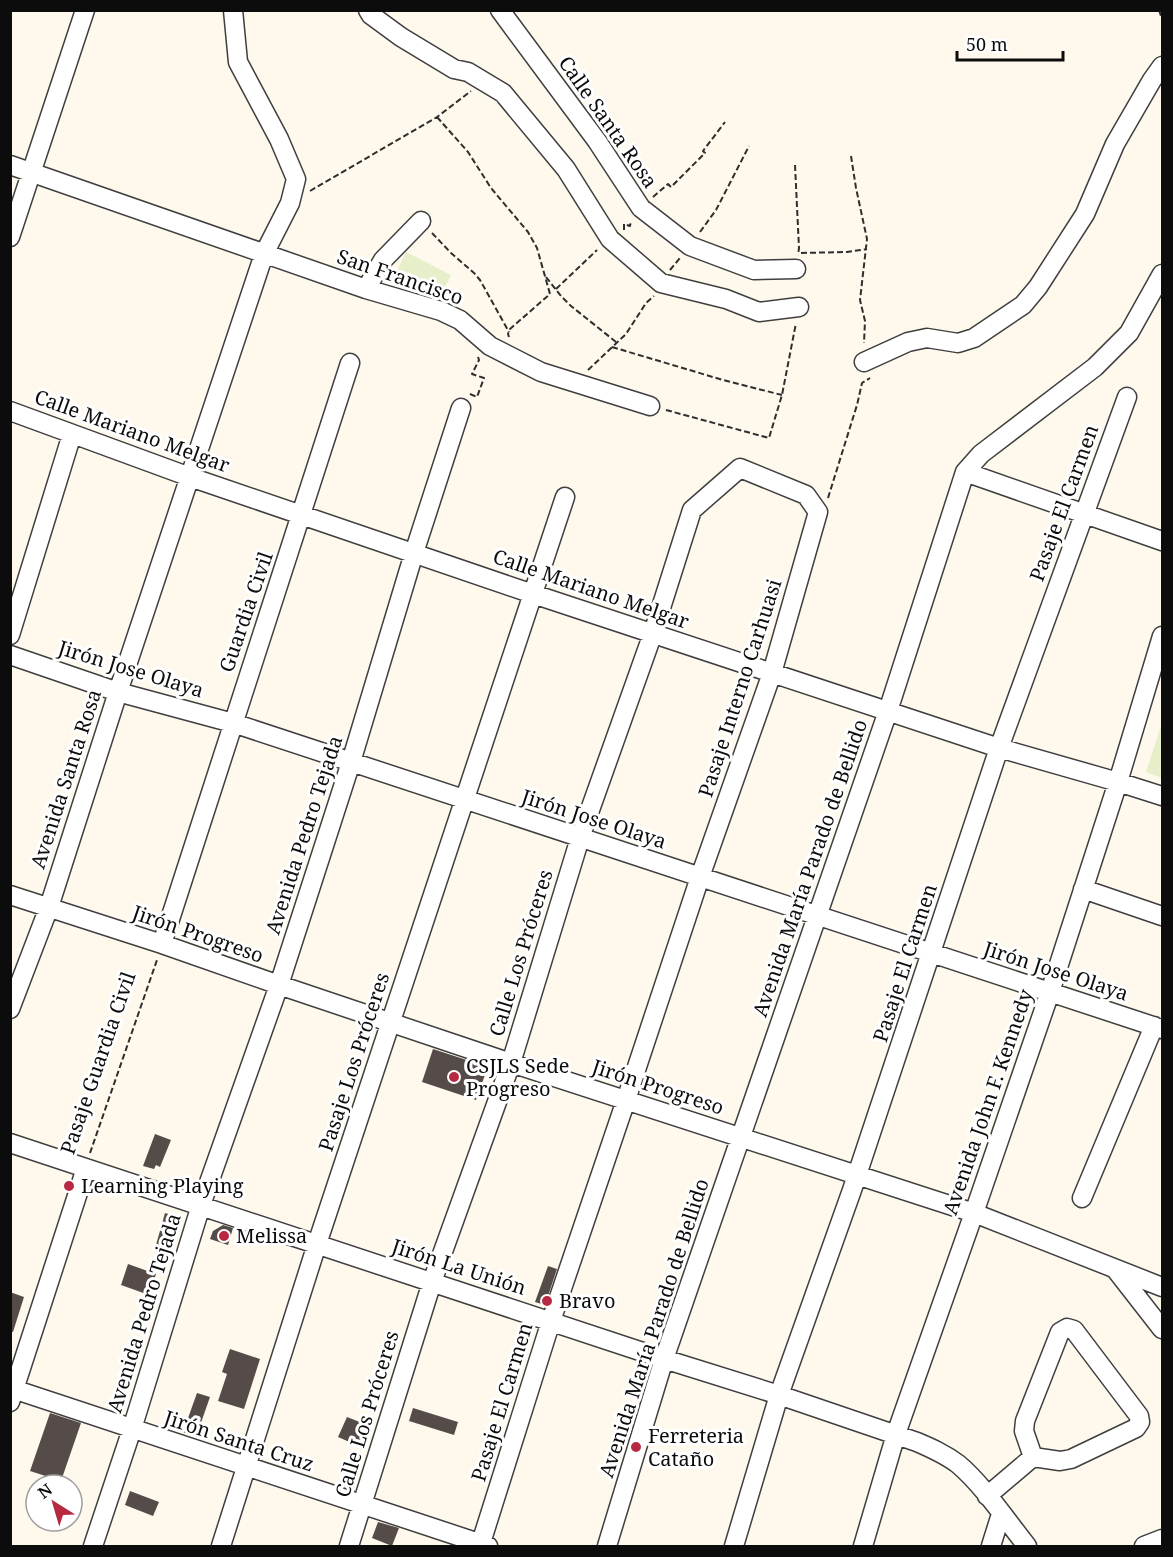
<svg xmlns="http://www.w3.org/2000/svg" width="1173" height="1557" font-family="'Noto Serif',serif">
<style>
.pitch{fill:#e6efc9}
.building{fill:#554c49}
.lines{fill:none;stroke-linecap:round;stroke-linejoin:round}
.minor-casing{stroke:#3f3f3f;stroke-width:21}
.path{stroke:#2e2e2e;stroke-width:2;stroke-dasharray:6 3;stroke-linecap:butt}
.minor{stroke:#fff;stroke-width:18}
.poi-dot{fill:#b72940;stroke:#fff;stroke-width:2}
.labels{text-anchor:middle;stroke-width:6;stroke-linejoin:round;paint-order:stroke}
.street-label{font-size:20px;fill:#0c0c0c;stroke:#fff}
.poi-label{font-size:20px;fill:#0c0c0c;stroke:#fff;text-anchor:start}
</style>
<rect width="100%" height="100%" fill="#fef9ec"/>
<!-- pitch -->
<path class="pitch" d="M406 252 451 275 440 297 395 275Z
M1162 723V778L1146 772Z"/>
<!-- building -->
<path class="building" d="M433 1049 482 1065 486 1072 476 1100 422 1082Z
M155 1134 171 1140 160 1167 156 1165 154 1169 143 1166Z
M165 1213 181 1218 171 1250 156 1245Z
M223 1225 233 1228 228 1245 210 1239 213 1231Z
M128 1264 156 1274 149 1295 121 1285Z
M548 1266 557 1269 545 1305 535 1302Z
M10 1292 24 1297 13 1332 10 1331Z
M230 1349 260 1359 244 1409 218 1401 227 1374 222 1372Z
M197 1393 210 1397 196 1437 183 1432Z
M413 1408 458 1422 454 1435 409 1421Z
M50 1413 81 1423 61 1481 30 1471Z
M347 1417 370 1426 361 1447 338 1437Z
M130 1491 159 1502 153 1516 125 1505Z
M378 1522 399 1528 392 1546 372 1538Z"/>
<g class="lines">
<!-- minor casing -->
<g class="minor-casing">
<path id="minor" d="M368 10 371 15 401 37 454 69 468 72 503 93 566 169 610 239 661 283 726 299 759 312 799 307
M500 10 597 141 641 208 690 246 754 270 796 269
M10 165 366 289 441 311 460 320 490 346 541 372 650 406
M10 237 85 10
M366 289 383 260 421 221
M864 362 908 342 927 338 958 343 974 338 1023 305 1038 287 1085 214 1115 144 1152 80 1162 66
M10 411 190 477 533 594 999 748 1118 782 1162 796
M965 472 1162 541
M10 635 72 434
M10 655 118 692 233 723 1162 1029
M1083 889 1162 916
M10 895 162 944 279 985 511 1063 974 1213 1162 1287
M162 944C224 750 289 557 350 363
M10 1009 49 907 118 692 264 254 290 203 296 179 279 139 238 62 233 10
M10 1143 664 1359 779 1395 917 1442C931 1448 945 1454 958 1464 983 1485 1007 1521 1027 1546
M1082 1198 1154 1026
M1116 1270 1162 1329
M10 1388 488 1546
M10 1402 86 1168
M987 1496 1033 1457 1060 1461 1071 1459 1136 1428 1140 1422 1139 1416 1074 1330 1067 1328 1060 1332 1025 1421 1024 1431 1033 1457
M93 1546 132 1429 201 1205 279 985 351 762 414 553 461 408
M221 1546 317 1244 565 497
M349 1546 432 1282 511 1063 580 838 653 633 692 510 740 468 806 495 818 512 772 673 700 877 626 1100 551 1321 480 1546
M607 1546 664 1359 888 711 965 472 981 454 1095 367 1129 333 1162 274
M734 1546 779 1395 852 1190 999 748 1127 397
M863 1546 896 1434 974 1213 1050 992 1118 782 1162 636
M991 1546 1001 1514
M1144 1546 1162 1539"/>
</g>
<!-- path -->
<path class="path" d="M1159 10 1162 19
M437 117 468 152 491 188 528 232 537 248 550 294 510 329 508 334 509 337
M851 156 856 188 867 239 860 300 865 321 864 343
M795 165 799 248 798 255
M310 191 437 117 471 91
M653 197 668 184 671 187 705 153 703 151 725 122
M624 230V224L630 226 631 221
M700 232 716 210 749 146
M432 233 451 253 474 273 480 280 509 332
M801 253 847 252 867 249
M670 270 680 258
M546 277 561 296 571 306 616 342
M556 289 597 250
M612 347 723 380 782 395
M588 370 626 334 646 303 654 296
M470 394 477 397 484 378 472 374 479 360 478 357
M666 410 769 438 782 395 796 323
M828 498 857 405 862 383 870 378
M90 1153 157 960"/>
<!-- minor -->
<use href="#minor" class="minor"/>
</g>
<!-- markers -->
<g class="poi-dot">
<circle cx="454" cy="1077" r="6"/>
<circle cx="69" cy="1186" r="6"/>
<circle cx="224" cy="1236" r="6"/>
<circle cx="547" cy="1301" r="6"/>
<circle cx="636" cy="1447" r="6"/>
</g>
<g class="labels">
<!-- street labels -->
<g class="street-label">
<text transform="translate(608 122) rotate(55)" y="7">Calle Santa Rosa</text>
<text transform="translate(400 277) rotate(19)" y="7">San Francisco</text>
<text transform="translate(132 431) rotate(20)" y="7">Calle Mariano Melgar</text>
<text transform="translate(1064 503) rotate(-70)" y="7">Pasaje El Carmen</text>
<text transform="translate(591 589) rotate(19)" y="7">Calle Mariano Melgar</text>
<text transform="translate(246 612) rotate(-71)" y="7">Guardia Civil</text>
<text transform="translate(131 669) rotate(17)" y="7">Jirón Jose Olaya</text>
<text transform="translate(740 688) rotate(-72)" y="7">Pasaje Interno Carhuasi</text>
<text transform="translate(66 779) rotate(-72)" y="7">Avenida Santa Rosa</text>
<text transform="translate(594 819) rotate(18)" y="7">Jirón Jose Olaya</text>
<text transform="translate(304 835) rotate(-72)" y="7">Avenida Pedro Tejada</text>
<text transform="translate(810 868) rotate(-71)" y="7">Avenida María Parado de Bellido</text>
<text transform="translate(198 934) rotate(19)" y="7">Jirón Progreso</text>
<text transform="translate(521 953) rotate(-73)" y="7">Calle Los Próceres</text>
<text transform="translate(905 963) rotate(-72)" y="7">Pasaje El Carmen</text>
<text transform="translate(1056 971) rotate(18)" y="7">Jirón Jose Olaya</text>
<text transform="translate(354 1062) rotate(-72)" y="7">Pasaje Los Próceres</text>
<text transform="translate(98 1063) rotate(-71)" y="7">Pasaje Guardia Civil</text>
<text transform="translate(658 1087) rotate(18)" y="7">Jirón Progreso</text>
<text transform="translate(988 1102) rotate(-71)" y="7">Avenida John F. Kennedy</text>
<text transform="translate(459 1267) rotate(18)" y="7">Jirón La Unión</text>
<text transform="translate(144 1313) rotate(-73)" y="7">Avenida Pedro Tejada</text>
<text transform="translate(654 1328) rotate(-72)" y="7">Avenida María Parado de Bellido</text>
<text transform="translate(502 1402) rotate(-73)" y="7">Pasaje El Carmen</text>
<text transform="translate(367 1414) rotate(-73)" y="7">Calle Los Próceres</text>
<text transform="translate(239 1441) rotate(18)" y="7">Jirón Santa Cruz</text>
</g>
<!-- poi labels -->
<g class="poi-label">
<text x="466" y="1073">CSJLS Sede<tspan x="466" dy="23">Progreso</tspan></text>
<text x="81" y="1193">Learning Playing</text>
<text x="236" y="1243">Melissa</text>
<text x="559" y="1308">Bravo</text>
<text x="648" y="1443">Ferreteria<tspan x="648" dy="23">Cataño</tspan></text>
</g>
</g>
<!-- border -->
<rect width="1173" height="1557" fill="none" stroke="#0c0c0c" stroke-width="24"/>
<!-- north arrow -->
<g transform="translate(54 1503) rotate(323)"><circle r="28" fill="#ffffff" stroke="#9e9e9e" stroke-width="1.5"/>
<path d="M0-4.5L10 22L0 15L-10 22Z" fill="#b72940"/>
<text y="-9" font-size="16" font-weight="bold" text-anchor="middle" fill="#0c0c0c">N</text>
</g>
<!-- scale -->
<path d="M957 51v9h106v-9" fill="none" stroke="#0c0c0c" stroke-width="3"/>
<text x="966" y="51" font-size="18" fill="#0c0c0c" stroke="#ffffff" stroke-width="4.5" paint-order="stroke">50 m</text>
</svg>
